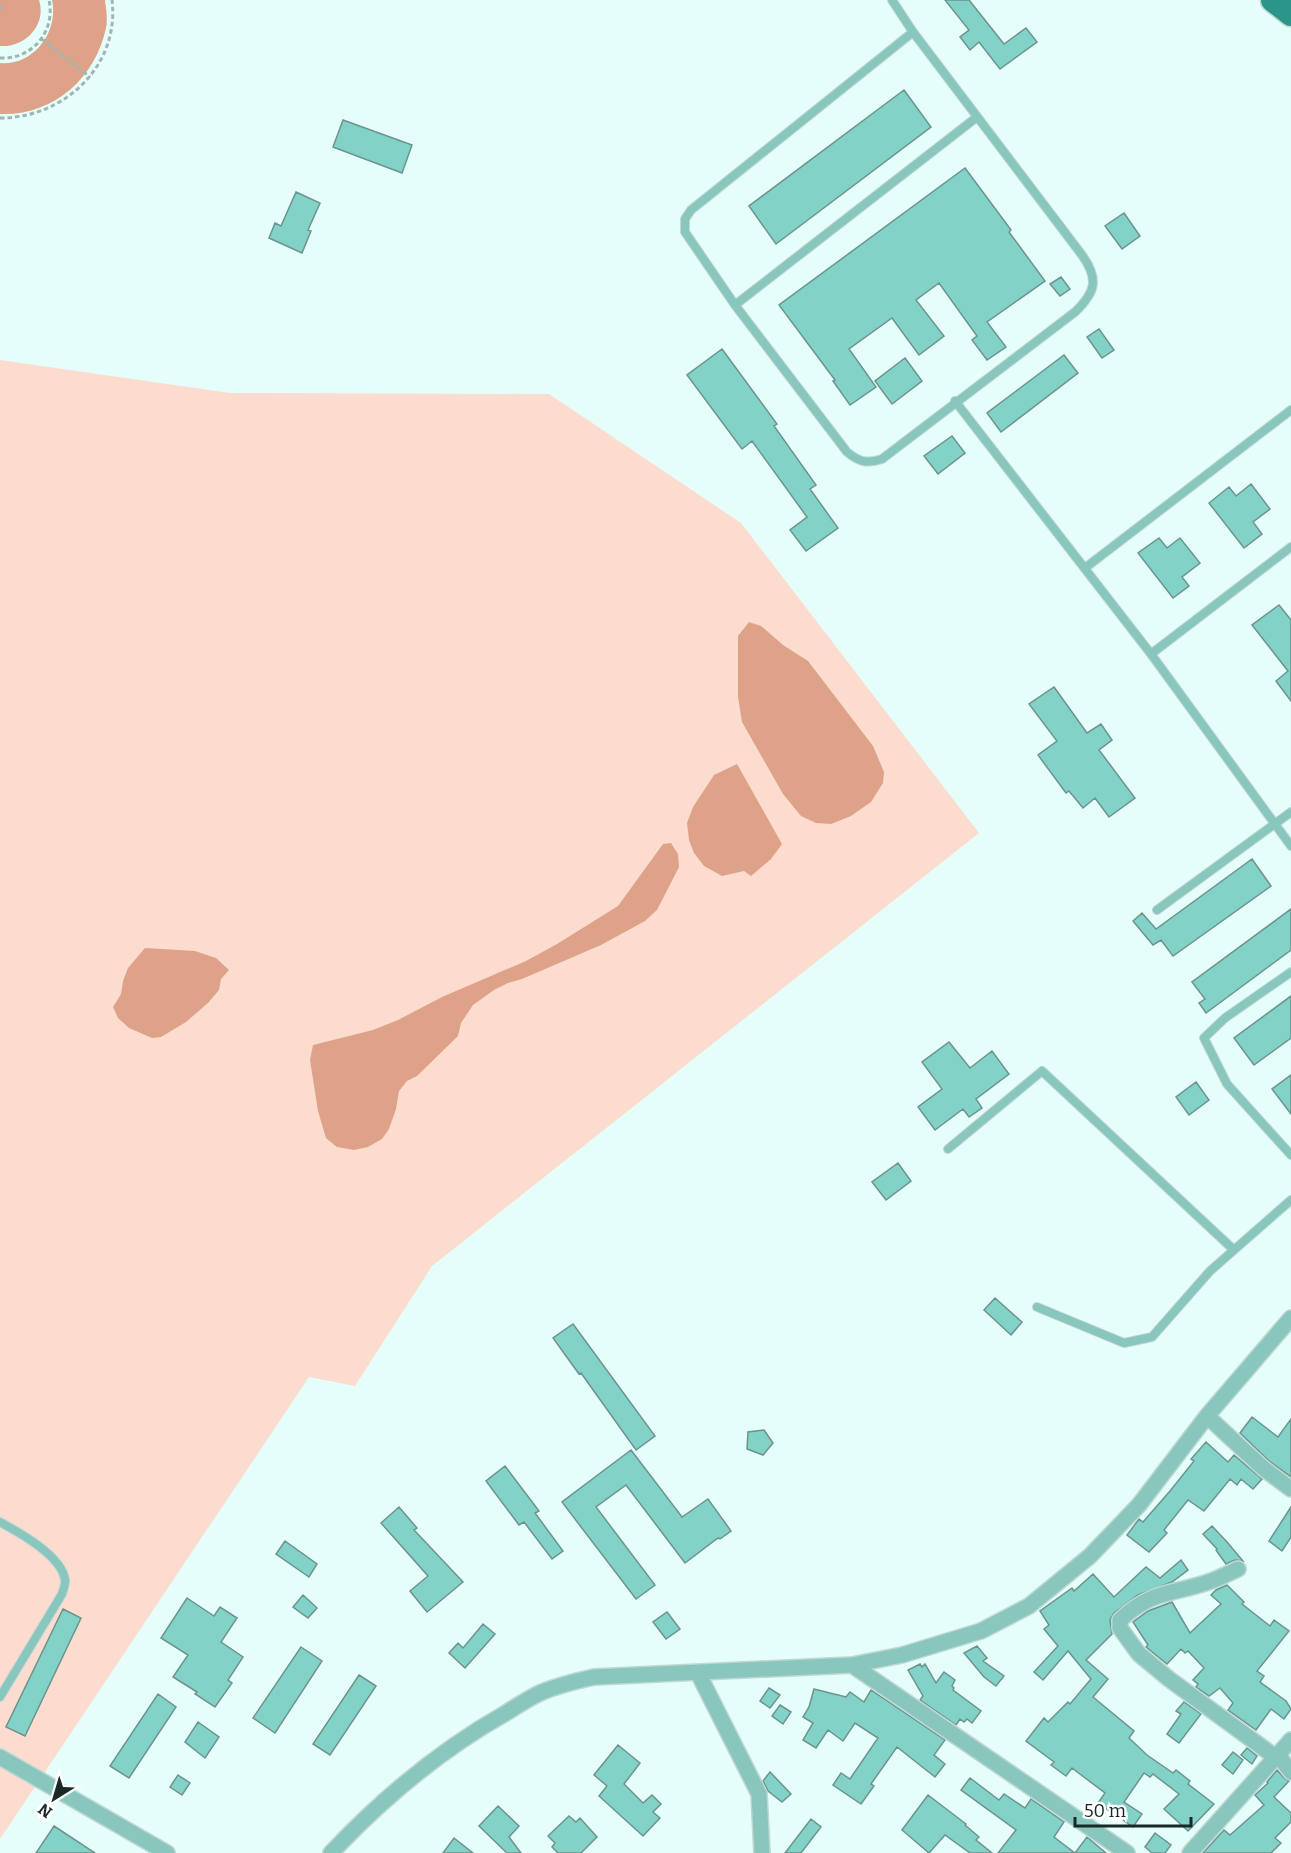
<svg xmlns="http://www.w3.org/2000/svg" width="1291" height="1853" font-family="Bitter,serif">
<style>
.green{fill:#fcdcce}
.water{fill:#dea289}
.building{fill:#82d2c7;stroke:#6c948f;stroke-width:1.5}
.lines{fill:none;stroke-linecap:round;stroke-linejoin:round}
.lane-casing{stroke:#c0d8d4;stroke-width:10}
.street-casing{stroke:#c0d8d4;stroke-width:18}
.primary-casing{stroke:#c0d8d4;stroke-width:27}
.path{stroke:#a0b6b3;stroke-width:3;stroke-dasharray:4.5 3;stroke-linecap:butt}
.lane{stroke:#89c6bd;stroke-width:8}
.street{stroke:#89c6bd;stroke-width:15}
.primary{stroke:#2a958a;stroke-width:24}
</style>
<rect width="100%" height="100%" fill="#e5fefa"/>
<!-- green -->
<path class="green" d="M0 360 230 393 549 394 741 523 979 833 432 1266 355 1386 309 1377 0 1839Z"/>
<!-- water -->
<path class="water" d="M0 0H39C47 25 25 48 0 46Z
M52 0H105C106 9 108 19 106 28 95 79 53 116 0 114V63C34 66 59 31 52 0Z
M749 622 761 626 783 645 808 661 873 746 884 772 883 783 871 802 851 816 831 824 816 823 801 816 783 794 742 722 738 697V636Z
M737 764 782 844 771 859 751 876 744 871 722 876 704 866 694 853 689 840 687 823 693 807 714 775Z
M671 843 678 854 679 867 657 910 645 921 601 945 522 979 508 983 494 990 473 1005 461 1023 458 1036 417 1076 407 1081 399 1091 396 1109 389 1129 382 1139 368 1147 354 1150 337 1147 326 1138 318 1111 310 1060 313 1045 373 1030 398 1020 442 997 526 961 557 944 618 906 663 844Z
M145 948 195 951 216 958 229 970 221 979 219 990 208 1003 186 1022 161 1037 152 1038 129 1028 118 1018 113 1007 121 994 123 981 128 968Z"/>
<!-- building -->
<path class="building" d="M945 0H969L1004 44 1026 28 1037 42 1000 69 979 42 970 50 960 37 969 30Z
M904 90 931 127 776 244 749 206Z
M343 120 412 145 402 173 333 147Z
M965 168 1011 230 1009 232 1045 281 987 322 1006 347 987 360 972 340 977 336 939 283 916 300 944 336 919 355 892 318 849 349 876 387 850 405 833 381 835 380 779 305Z
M296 192 320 203 308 230 311 231 302 253 269 238 275 223 281 226Z
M1124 213 1140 236 1122 249 1105 226Z
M1061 277 1070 289 1060 296 1050 284Z
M1099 329 1114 350 1102 358 1087 337Z
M722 349 777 424 774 426 816 485 810 489 838 528 806 551 790 530 807 517 752 441 742 449 687 375Z
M1064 355 1078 373 1001 432 987 413Z
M905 358 922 381 892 404 875 381Z
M952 436 965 453 938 474 924 456Z
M1251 484 1270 509 1253 522 1262 534 1244 548 1209 503 1229 487 1236 496Z
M1159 538 1167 548 1180 538 1200 563 1182 577 1189 586 1173 598 1138 553Z
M1279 605 1291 620V701L1276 681 1288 671 1252 625Z
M1054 687 1087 733 1101 724 1112 740 1099 750 1135 798 1109 817 1095 798 1083 808 1069 791 1066 793 1038 755 1057 741 1029 704Z
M1252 859 1271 886 1173 956 1161 940 1153 945 1133 921 1142 913 1156 929Z
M1291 909V950L1206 1013 1199 1003 1205 999 1192 982Z
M1291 996V1038L1254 1065 1234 1038Z
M949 1042 970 1068 992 1051 1009 1074 976 1099 982 1108 969 1117 963 1109 935 1130 918 1107 942 1089 922 1062Z
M1291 1075V1114L1272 1089Z
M1196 1082 1209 1100 1189 1115 1176 1097Z
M898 1163 911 1181 886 1200 872 1182Z
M995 1298 1022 1322 1011 1335 984 1310Z
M573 1324 655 1436 636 1450 581 1373 579 1374 553 1338Z
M1252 1417 1278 1437 1291 1419V1477L1269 1461 1240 1433Z
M764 1430 773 1443 763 1455 747 1449 748 1432Z
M1206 1442 1228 1462 1234 1455 1262 1479 1253 1489 1241 1479 1237 1485 1230 1479 1204 1511 1188 1500 1164 1530 1167 1533 1149 1552 1127 1535 1139 1519 1143 1522 1170 1491 1194 1461 1191 1459Z
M631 1450 682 1517 708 1499 731 1531 720 1539 718 1538 685 1563 626 1485 596 1507 655 1585 636 1599 562 1502Z
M505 1466 539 1511 535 1513 563 1551 552 1559 524 1522 519 1525 486 1481Z
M399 1507 417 1528 414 1530 463 1582 427 1612 410 1591 428 1576 381 1523Z
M1291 1507V1537L1282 1551 1269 1541Z
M1212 1526 1227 1542 1243 1561 1235 1560 1226 1564 1216 1550 1217 1549 1203 1534Z
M285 1541 317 1564 309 1577 276 1554Z
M1181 1560 1188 1570 1172 1582 1138 1595 1114 1613 1110 1620 1112 1634 1086 1660 1108 1679 1093 1697 1134 1731 1129 1738 1147 1755 1173 1773 1176 1770 1190 1781 1188 1784 1214 1804 1188 1831 1164 1809 1179 1794 1153 1774 1150 1777 1144 1773 1124 1802 1142 1814 1133 1827 1098 1803 1105 1793 1072 1768 1066 1776 1051 1765 1054 1762 1026 1741 1044 1718 1048 1722 1068 1702 1070 1704 1091 1679 1068 1651 1043 1680 1034 1672 1058 1646 1044 1629 1049 1625 1040 1611 1072 1588 1074 1591 1093 1574 1114 1597 1146 1567 1160 1578Z
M1227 1585 1244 1602 1242 1604 1270 1626 1274 1620 1289 1631 1257 1671 1264 1676 1260 1682 1286 1701 1291 1709 1284 1719 1271 1709 1256 1730 1228 1710 1233 1703 1220 1688 1209 1696 1196 1687 1198 1684 1193 1680 1204 1668 1188 1651 1185 1653 1181 1649 1167 1664 1146 1647 1148 1645 1133 1622 1148 1611 1172 1602 1190 1633 1221 1604 1211 1595 1216 1590Z
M303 1595 317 1608 308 1618 293 1607Z
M187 1598 214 1616 220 1607 237 1618 221 1642 243 1657 228 1680 232 1683 215 1707 195 1694 197 1692 173 1677 188 1655 161 1638Z
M63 1609 81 1618 25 1736 6 1727Z
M667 1612 680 1629 666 1639 653 1622Z
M483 1624 495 1634 465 1668 449 1653 458 1643 463 1648Z
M977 1646 987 1658 983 1661 1004 1676 996 1686 984 1677 964 1653Z
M301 1647 322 1661 275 1733 253 1718Z
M920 1664 922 1667 925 1664 936 1683 944 1672 955 1680 952 1686 954 1688 953 1690 981 1711 972 1723 967 1719 964 1722 960 1719 956 1725 920 1700 923 1696 908 1670Z
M359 1675 376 1686 330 1755 313 1744Z
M769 1688 780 1695 770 1708 760 1701Z
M814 1689 846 1697 850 1692 864 1702 871 1690 945 1740 934 1755 945 1764 935 1777 897 1747 871 1784 874 1786 861 1804 833 1785 841 1773 850 1779 878 1738 855 1723 843 1741 828 1730 816 1748 803 1740 813 1723 803 1717 809 1707Z
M158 1694 176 1707 129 1778 110 1766Z
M1184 1702 1201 1714 1179 1743 1167 1734 1181 1714 1176 1711Z
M780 1705 791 1712 783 1724 772 1716Z
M198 1722 219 1737 205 1758 185 1742Z
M618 1745 640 1763 624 1784 643 1803 652 1795 661 1804 653 1812 660 1818 643 1836 599 1796 607 1786 594 1775Z
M1247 1748 1257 1756 1252 1764 1241 1755Z
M1233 1752 1243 1760 1233 1774 1222 1765Z
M1277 1770 1284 1778 1289 1781 1274 1797 1291 1813V1822L1275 1838 1281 1843 1271 1853H1203L1224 1830 1230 1835 1264 1805 1255 1795 1268 1783 1267 1782Z
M770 1772 791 1794 782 1802 768 1791 763 1781Z
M178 1775 190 1783 182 1795 170 1787Z
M970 1778 999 1800 1004 1794 1025 1808 1031 1799 1064 1822 1054 1837 1075 1853 1087 1837 1106 1853H998L1016 1830 961 1790Z
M928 1795 966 1824 965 1825 979 1837 976 1840 992 1853H970L945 1835 929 1853 902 1830Z
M498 1806 519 1826 509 1837 521 1853H507L479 1826Z
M569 1816 576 1822 580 1818 597 1837 581 1853H558L552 1847 555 1843 548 1836Z
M811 1819 821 1827 801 1853H785Z
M54 1826 95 1853H36Z
M1155 1833 1171 1845 1165 1853H1152L1145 1847Z
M454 1838 473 1853H443Z"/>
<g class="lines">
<!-- lane casing -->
<g class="lane-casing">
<path id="lane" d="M892 0 913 32 1082 255C1099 279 1096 292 1075 312L882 459C867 464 859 462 847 452L735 305 685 232V219L691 210 913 32
M735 305 977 117
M955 401 1151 654 1291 846
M1085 568 1291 410
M1151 654 1291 547
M1157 910 1291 812
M1291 972 1225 1018 1204 1038 1227 1084 1291 1155
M948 1149 1042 1071 1234 1250
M1037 1307 1124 1343 1152 1337 1210 1271 1291 1200
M0 1522C20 1533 62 1556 65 1580 66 1584 63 1590 62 1594L0 1697"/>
</g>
<!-- street casing -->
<g class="street-casing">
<path id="street" d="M1207 1416 1263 1468 1291 1489
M1238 1569C1229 1573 1220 1578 1211 1581 1173 1595 1153 1589 1120 1620V1628L1139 1654 1169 1679 1274 1756
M852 1665 1127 1853
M698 1673 759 1794 762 1853
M1278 1755 1291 1772
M0 1757 167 1853
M331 1853C383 1798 440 1750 506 1713 517 1706 529 1698 542 1692 559 1685 576 1681 594 1677L852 1665 902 1655 981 1631 1029 1606 1090 1556 1139 1505 1207 1416 1291 1318
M1190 1853 1291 1740"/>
</g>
<!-- primary casing -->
<g class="primary-casing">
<path id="primary" d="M1273 0 1291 14"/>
</g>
<!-- path -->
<path class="path" d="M0 8 2 9
M42 39 90 77
M0 58C32 60 56 31 49 0
M0 118C64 118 120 66 112 0"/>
<!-- lane -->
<use href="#lane" class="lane"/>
<!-- street -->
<use href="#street" class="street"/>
<!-- primary -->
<use href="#primary" class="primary"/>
</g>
<!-- north arrow -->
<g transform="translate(54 1799) rotate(217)" stroke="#ffffff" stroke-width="4.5" paint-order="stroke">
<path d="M0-4.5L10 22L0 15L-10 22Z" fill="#192927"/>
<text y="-9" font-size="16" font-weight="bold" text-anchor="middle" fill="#192927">N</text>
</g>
<!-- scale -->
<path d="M1075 1817v9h116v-9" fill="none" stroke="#192927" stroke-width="3"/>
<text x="1084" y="1817" font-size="18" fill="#192927" stroke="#ffffff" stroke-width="4.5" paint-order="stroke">50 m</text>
</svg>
